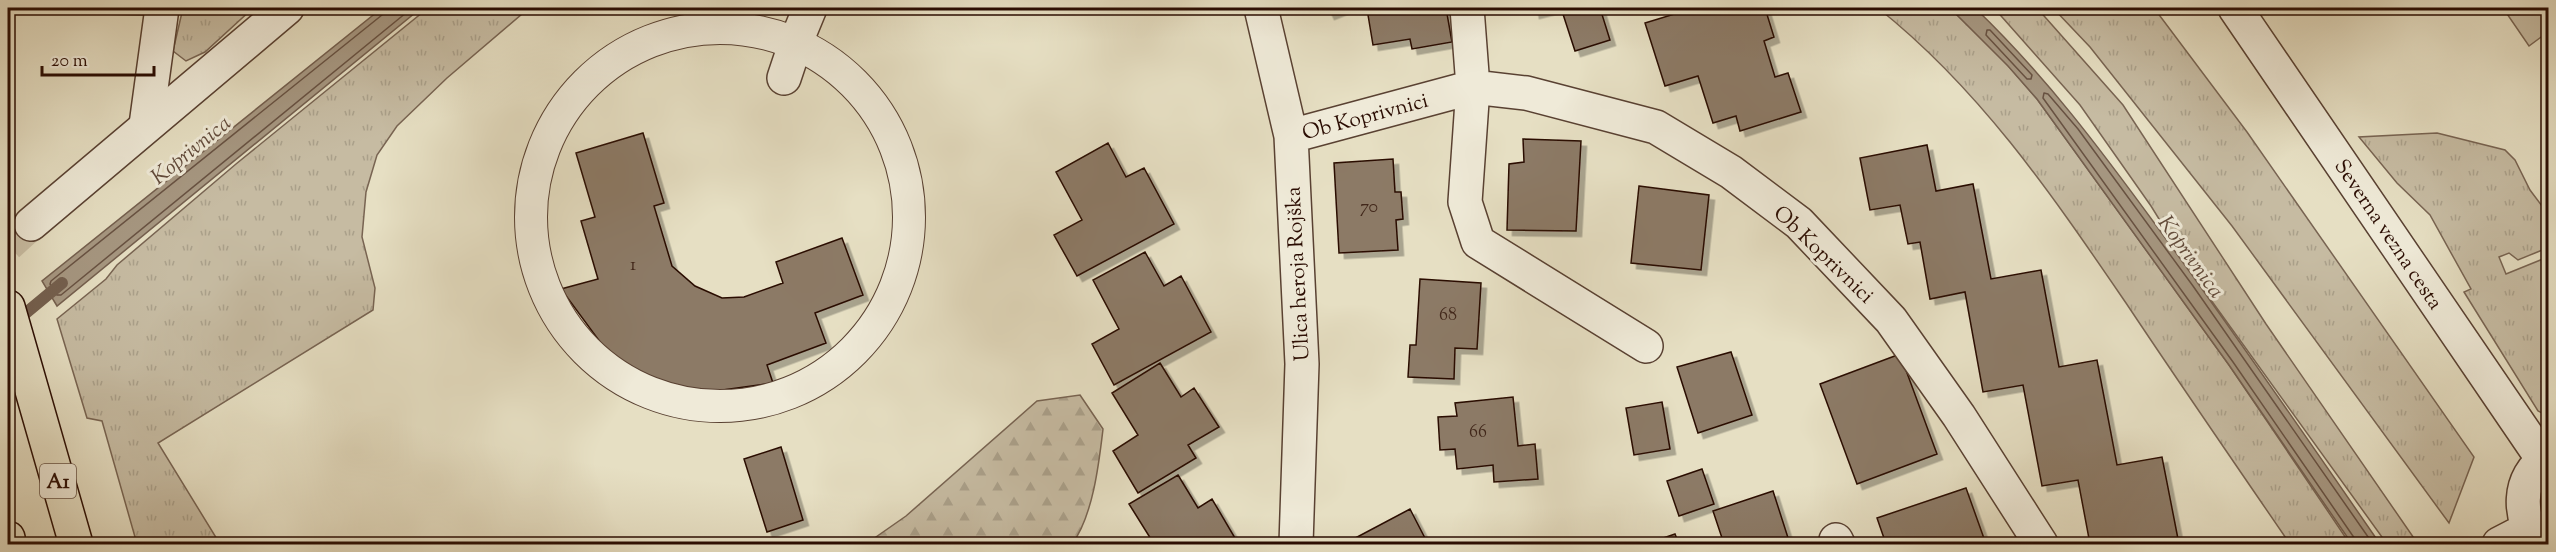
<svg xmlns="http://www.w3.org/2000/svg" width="2556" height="552" font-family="'Sorts Mill Goudy',serif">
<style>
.grass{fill:url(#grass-tufts);stroke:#786452;stroke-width:1.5}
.forest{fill:url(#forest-firs);stroke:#786452;stroke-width:1.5}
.pitch{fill:#c6bba2;stroke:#786452;stroke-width:1.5}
.water{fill:#a69781;stroke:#745f4e;stroke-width:1.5}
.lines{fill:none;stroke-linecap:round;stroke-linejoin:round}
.shore{stroke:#685242;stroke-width:1.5}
.stream{stroke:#745f4e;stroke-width:12}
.building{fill:#8c7a66;stroke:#2a0c02;stroke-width:1.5;filter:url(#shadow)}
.tertiary-tunnel{stroke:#cabfa6;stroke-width:33;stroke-dasharray:33 16;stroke-linecap:butt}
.pedestrian-casing{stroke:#594132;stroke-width:34}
.minor-casing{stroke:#594132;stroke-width:36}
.tertiary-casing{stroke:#594132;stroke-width:36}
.motorway-casing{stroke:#2a0c02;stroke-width:36}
.pedestrian{stroke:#efead8;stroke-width:32}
.minor{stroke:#efead8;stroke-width:33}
.tertiary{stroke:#efead8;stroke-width:33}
.motorway{stroke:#e6dfc3;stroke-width:33}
.labels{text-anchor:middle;stroke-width:6;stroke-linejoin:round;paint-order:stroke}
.number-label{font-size:18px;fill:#42281b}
.shield{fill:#efead8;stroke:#654f42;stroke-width:1.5}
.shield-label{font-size:20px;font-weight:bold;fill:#2a0c02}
.street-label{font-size:21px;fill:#2a0c02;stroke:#efead8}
.water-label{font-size:22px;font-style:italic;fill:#624b3b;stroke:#efead8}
</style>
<defs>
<pattern id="grass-tufts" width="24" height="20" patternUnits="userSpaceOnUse" patternTransform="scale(1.5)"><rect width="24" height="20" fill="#c6bba2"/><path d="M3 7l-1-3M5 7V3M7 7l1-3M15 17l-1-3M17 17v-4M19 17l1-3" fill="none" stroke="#aaa08a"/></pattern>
<pattern id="forest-firs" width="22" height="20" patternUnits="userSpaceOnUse" patternTransform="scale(1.5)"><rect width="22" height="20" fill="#c6bba2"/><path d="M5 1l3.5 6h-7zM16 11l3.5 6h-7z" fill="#aaa08a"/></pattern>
<filter id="shadow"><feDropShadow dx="5.5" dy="5.5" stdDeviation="0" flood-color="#0004"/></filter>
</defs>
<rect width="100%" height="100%" fill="#e6dfc3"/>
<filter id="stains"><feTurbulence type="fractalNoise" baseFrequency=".00333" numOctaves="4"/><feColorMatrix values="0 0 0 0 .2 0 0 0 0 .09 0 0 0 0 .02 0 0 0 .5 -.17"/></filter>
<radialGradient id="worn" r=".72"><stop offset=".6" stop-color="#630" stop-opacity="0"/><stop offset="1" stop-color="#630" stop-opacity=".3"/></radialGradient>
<!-- grass -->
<path class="grass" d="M96 8H146L143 15 98 14Z
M183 8H253L205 52 186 61 173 51Z
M428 8H529L447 78 397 126 377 155 366 192 362 237 375 288 373 310 158 443 220 544H137L102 421 87 418 57 319 106 279 117 265 236 164Z
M1878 8H1950L2004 61 2037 99 2229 365 2350 544H2290C2235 464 2180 384 2126 303 2052 195 1981 90 1878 8Z
M1994 8H2037L2123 105 2266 324 2418 544H2387L2198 282 2151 206 2080 105Z
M2053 8H2154L2247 132 2474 457 2449 523 2232 226 2090 47Z
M2437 133 2505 150 2515 160 2530 190 2545 210 2547 248 2518 260 2509 253 2499 257 2506 274 2548 257V416L2538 411 2464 292 2471 289 2430 215 2397 183 2359 137Z"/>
<!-- forest -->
<path class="forest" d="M1080 395 1103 429C1099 463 1093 516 1072 544H866L906 516 1037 401Z"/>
<!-- pitch -->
<path class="pitch" d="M2503 8H2548V32L2529 46Z"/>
<!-- water -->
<path class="water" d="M382 8H421L57 306 42 281Z
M1950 8H1975C2045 75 2101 150 2158 228 2234 332 2307 438 2380 544H2352L2229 365 2037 99 2008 66Z"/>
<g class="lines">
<!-- shore -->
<path class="shore" d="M385 8 382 15 51 281 50 284 57 295H61L412 8
M1987 30H1990L2032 75 2031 79H2027L1986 35Z
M2356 544 2355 539 2233 362 2043 98 2044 93 2048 94 2078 129 2193 286 2373 544"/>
<!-- stream -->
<path class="stream" d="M15 322 62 283"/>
</g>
<!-- building -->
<path class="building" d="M1326 8H1344L1329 14Z
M1376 8H1446L1452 42 1412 49 1410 39 1373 45 1367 9Z
M1533 8H1554L1534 13Z
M1561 8H1600L1610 40 1575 51Z
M1694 8H1765L1774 37 1764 41 1775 77 1788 73 1801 112 1740 131 1736 116 1713 123 1698 76 1665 86 1645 23Z
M643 133 664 203 654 206 672 266 695 286 722 298 744 297 783 283 776 262 842 238 863 295 815 313 826 343 767 365 773 383 701 393 665 387 637 375 603 346 561 289 598 279 581 221 595 217 576 153Z
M1523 139 1581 141 1576 231 1507 230 1509 164 1524 162Z
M1108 143 1126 177 1144 168 1174 224 1077 276 1054 235 1082 220 1056 172Z
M1927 145 1936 191 1973 184 1991 279 2041 270 2059 367 2097 360 2117 465 2162 457 2179 544H2090L2078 480 2042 486 2023 385 1983 392 1965 292 1930 299 1920 242 1908 244 1900 205 1870 210 1860 158Z
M1393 159 1395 192H1401L1403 219 1396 220 1398 250 1339 253 1334 163Z
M1639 186 1709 195 1701 270 1631 263Z
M1145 252 1164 286 1181 276 1211 332 1114 385 1092 344 1119 329 1093 280Z
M1420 279 1481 283 1477 349 1455 348 1454 379 1408 377 1410 345H1416Z
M1731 352 1752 415 1698 433 1677 367Z
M1900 354 1937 454 1857 484 1820 384Z
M1160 363 1181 397 1194 388 1219 427 1188 445 1196 458 1138 493 1113 451 1138 435 1112 393Z
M1513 397 1518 446 1535 444 1538 479 1494 482 1493 465 1457 469 1455 449 1440 450 1438 417 1457 416 1455 403Z
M1662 402 1670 449 1634 455 1626 408Z
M781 447 803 520 767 532 744 459Z
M1702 469 1714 504 1679 516 1667 481Z
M1178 475 1198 508 1212 499 1235 538 1225 544H1154L1129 504Z
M1966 488 1986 544H1886L1877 518Z
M1773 491 1790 544H1724L1713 511Z
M1410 509 1428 544H1344Z
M1675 534 1679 544H1646Z"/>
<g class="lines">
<!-- tertiary-tunnel -->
<path class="tertiary-tunnel" d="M8 245 31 224"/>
<!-- pedestrian casing -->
<g class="pedestrian-casing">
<path id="pedestrian" d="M531 217a189 189 0 1 1 378 0a189 189 0 1 1-378 0Z"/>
</g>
<!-- minor casing -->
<g class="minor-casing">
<path id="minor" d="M1261 8 1291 136 1302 364 1296 544
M1467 8 1473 87 1465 202 1478 242 1646 346
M784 78 796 42 810 8
M146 125 162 8
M1291 136 1473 87 1526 93 1656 127 1731 172 1799 223 1891 320 1959 416 2041 544
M1836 540 1838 544
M2499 544 2528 529"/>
</g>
<!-- tertiary casing -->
<g class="tertiary-casing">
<path id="tertiary" d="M2235 8 2544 461
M31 224 287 8
M2540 544C2517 521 2516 475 2548 458"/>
</g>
<!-- motorway casing -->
<g class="motorway-casing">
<path id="motorway" d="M8 307 76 544
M8 538 9 544"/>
</g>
<!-- pedestrian -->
<use href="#pedestrian" class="pedestrian"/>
<!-- minor -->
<use href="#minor" class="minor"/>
<!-- tertiary -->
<use href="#tertiary" class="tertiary"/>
<!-- motorway -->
<use href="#motorway" class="motorway"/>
</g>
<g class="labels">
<!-- number labels -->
<g class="number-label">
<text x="1369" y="212">70</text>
<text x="633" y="270">1</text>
<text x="1448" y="320">68</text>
<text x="1478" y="437">66</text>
</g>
<!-- shield labels -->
<rect class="shield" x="40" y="464" width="36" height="34" rx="4.5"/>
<g class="shield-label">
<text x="58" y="488">A1</text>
</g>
<!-- street labels -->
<g class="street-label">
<text transform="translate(1365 116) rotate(-15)" y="7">Ob Koprivnici</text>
<text transform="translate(2389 234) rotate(56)" y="7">Severna vezna cesta</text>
<text transform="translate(1824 254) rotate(44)" y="7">Ob Koprivnici</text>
<text transform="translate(1297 274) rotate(-93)" y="7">Ulica heroja Rojška</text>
</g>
<!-- water labels -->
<g class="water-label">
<text transform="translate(190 149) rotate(-39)" y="8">Koprivnica</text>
<text transform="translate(2192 256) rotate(54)" y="8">Koprivnica</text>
</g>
</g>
<!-- margin -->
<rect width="2556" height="552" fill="none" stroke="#e6dfc3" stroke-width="30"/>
<rect x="9" y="9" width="2538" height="534" fill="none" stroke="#2a0c02" stroke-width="3"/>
<rect x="15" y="15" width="2526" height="522" fill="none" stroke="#2a0c02" stroke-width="1.5"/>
<!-- scale -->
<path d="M42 66v9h112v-9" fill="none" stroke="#2a0c02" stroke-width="3"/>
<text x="51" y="66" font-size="18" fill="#2a0c02" stroke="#efead8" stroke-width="4.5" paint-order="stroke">20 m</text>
<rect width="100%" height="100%" filter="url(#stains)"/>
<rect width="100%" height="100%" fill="url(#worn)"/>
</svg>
